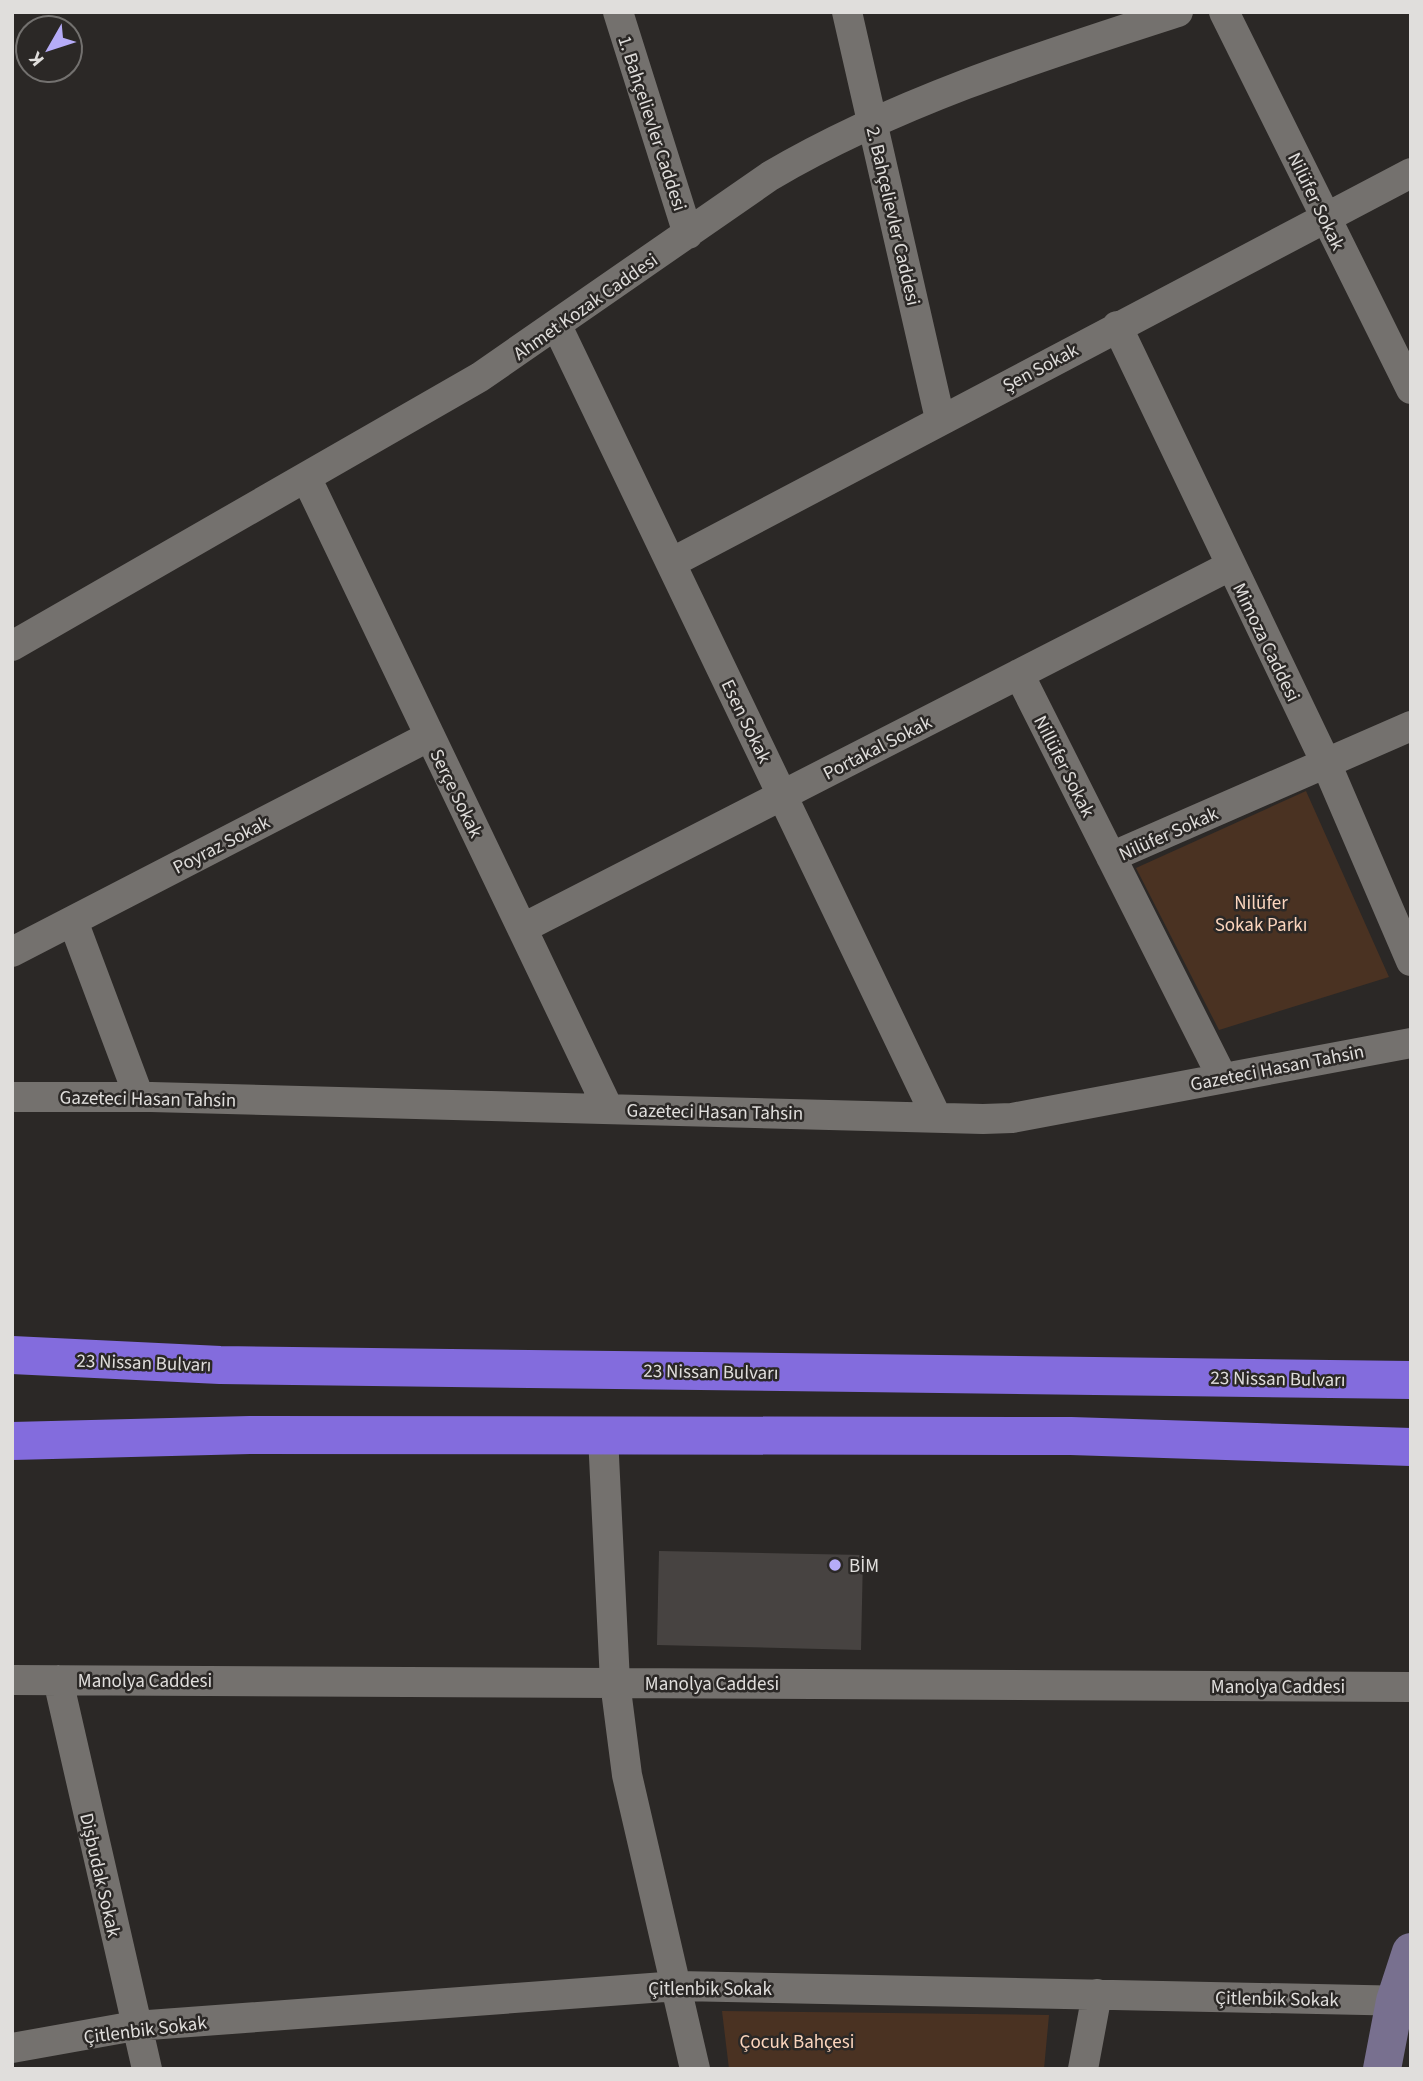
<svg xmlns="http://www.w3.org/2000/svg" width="1423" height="2081" font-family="'Source Sans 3',sans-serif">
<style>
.green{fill:#4a3222}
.building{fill:#474341}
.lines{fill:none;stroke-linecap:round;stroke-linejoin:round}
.street{stroke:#74716e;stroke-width:30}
.secondary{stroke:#78708f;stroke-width:38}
.highway{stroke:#836cdd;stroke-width:38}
.poi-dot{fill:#b6acf8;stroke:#2b2826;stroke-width:2.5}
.labels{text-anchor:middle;stroke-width:5;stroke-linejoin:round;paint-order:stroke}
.street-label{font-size:19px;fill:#e0dedc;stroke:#2b2826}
.park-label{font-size:19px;fill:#fbd5bd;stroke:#2b2826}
.poi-label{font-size:19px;fill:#e0dedc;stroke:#2b2826;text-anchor:start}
</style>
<rect width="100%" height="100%" fill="#2b2826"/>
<!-- green -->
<path class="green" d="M1306 791 1389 977 1219 1030 1136 868Z
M722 2011 1049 2015 1044 2069H729Z"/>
<!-- building -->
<path class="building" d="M659 1551 863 1555 861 1650 657 1645Z"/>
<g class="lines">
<!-- street -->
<path class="street" d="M618 12 688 234
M847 12 940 419
M1224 12 1411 389
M557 326 936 1116
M1117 326 1326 763 1411 961
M306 477 608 1108
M671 563 1411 173
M12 646 480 377 770 176C896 102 1038 57 1178 12
M1019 674 1222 1077
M1111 857 1411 726
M73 921 139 1097
M523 928 1230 566
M12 952 430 736
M12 1097H151L983 1119 1012 1118 1411 1043
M603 1436 615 1682 627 1775 695 2069
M12 1680 1411 1687
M58 1680 147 2069
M12 2048 135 2026 678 1986 1411 2001
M1083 2069 1097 1994"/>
<!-- secondary -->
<path class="secondary" d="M1382 2069 1395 2001 1411 1952"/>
<!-- highway -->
<path class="highway" d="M12 1355 220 1365 1411 1380
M12 1441 250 1435 1071 1436 1411 1447"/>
</g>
<!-- markers -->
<circle class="poi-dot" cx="835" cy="1565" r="7"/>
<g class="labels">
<!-- street labels -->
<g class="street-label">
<text transform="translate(653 123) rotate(72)" y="7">1. Bahçelievler Caddesi</text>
<text transform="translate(1317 201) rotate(64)" y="7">Nilüfer Sokak</text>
<text transform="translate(894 216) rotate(77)" y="7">2. Bahçelievler Caddesi</text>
<text transform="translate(585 306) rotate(-35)" y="7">Ahmet Kozak Caddesi</text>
<text transform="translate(1040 367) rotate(-28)" y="7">Şen Sokak</text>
<text transform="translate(1267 642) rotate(64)" y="7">Mimoza Caddesi</text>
<text transform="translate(747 721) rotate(64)" y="7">Esen Sokak</text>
<text transform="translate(877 747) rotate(-27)" y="7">Portakal Sokak</text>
<text transform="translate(1065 766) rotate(63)" y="7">Nillüfer Sokak</text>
<text transform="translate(457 793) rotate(64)" y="7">Serçe Sokak</text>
<text transform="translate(1168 833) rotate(-24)" y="7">Nilüfer Sokak</text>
<text transform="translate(221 844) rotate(-27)" y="7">Poyraz Sokak</text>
<text transform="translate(1277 1067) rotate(-11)" y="7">Gazeteci Hasan Tahsin</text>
<text transform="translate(148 1098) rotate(1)" y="7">Gazeteci Hasan Tahsin</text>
<text transform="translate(715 1111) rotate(1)" y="7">Gazeteci Hasan Tahsin</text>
<text transform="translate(144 1362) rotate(2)" y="7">23 Nissan Bulvarı</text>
<text transform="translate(711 1371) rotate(1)" y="7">23 Nissan Bulvarı</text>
<text transform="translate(1278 1378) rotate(1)" y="7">23 Nissan Bulvarı</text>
<text x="145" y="1687">Manolya Caddesi</text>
<text x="712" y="1690">Manolya Caddesi</text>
<text x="1278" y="1693">Manolya Caddesi</text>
<text transform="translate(101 1875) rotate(77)" y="7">Dişbudak Sokak</text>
<text x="710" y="1995">Çitlenbik Sokak</text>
<text transform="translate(1277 1998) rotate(1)" y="7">Çitlenbik Sokak</text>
<text transform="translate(145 2029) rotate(-7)" y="7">Çitlenbik Sokak</text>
</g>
<!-- park labels -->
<g class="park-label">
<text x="1261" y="909">Nilüfer<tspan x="1261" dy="22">Sokak Parkı</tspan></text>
<text x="797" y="2048">Çocuk Bahçesi</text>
</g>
<!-- poi labels -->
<g class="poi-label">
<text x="849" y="1572">BİM</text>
</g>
</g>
<!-- border -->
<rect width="1423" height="2081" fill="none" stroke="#e0dedc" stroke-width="28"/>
<!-- north arrow -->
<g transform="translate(49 49) rotate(231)"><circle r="33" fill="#2b2826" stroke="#73716f" stroke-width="2"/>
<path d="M0-5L12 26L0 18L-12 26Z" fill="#b6acf8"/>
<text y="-10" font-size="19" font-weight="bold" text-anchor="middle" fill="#e0dedc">K</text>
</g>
</svg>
